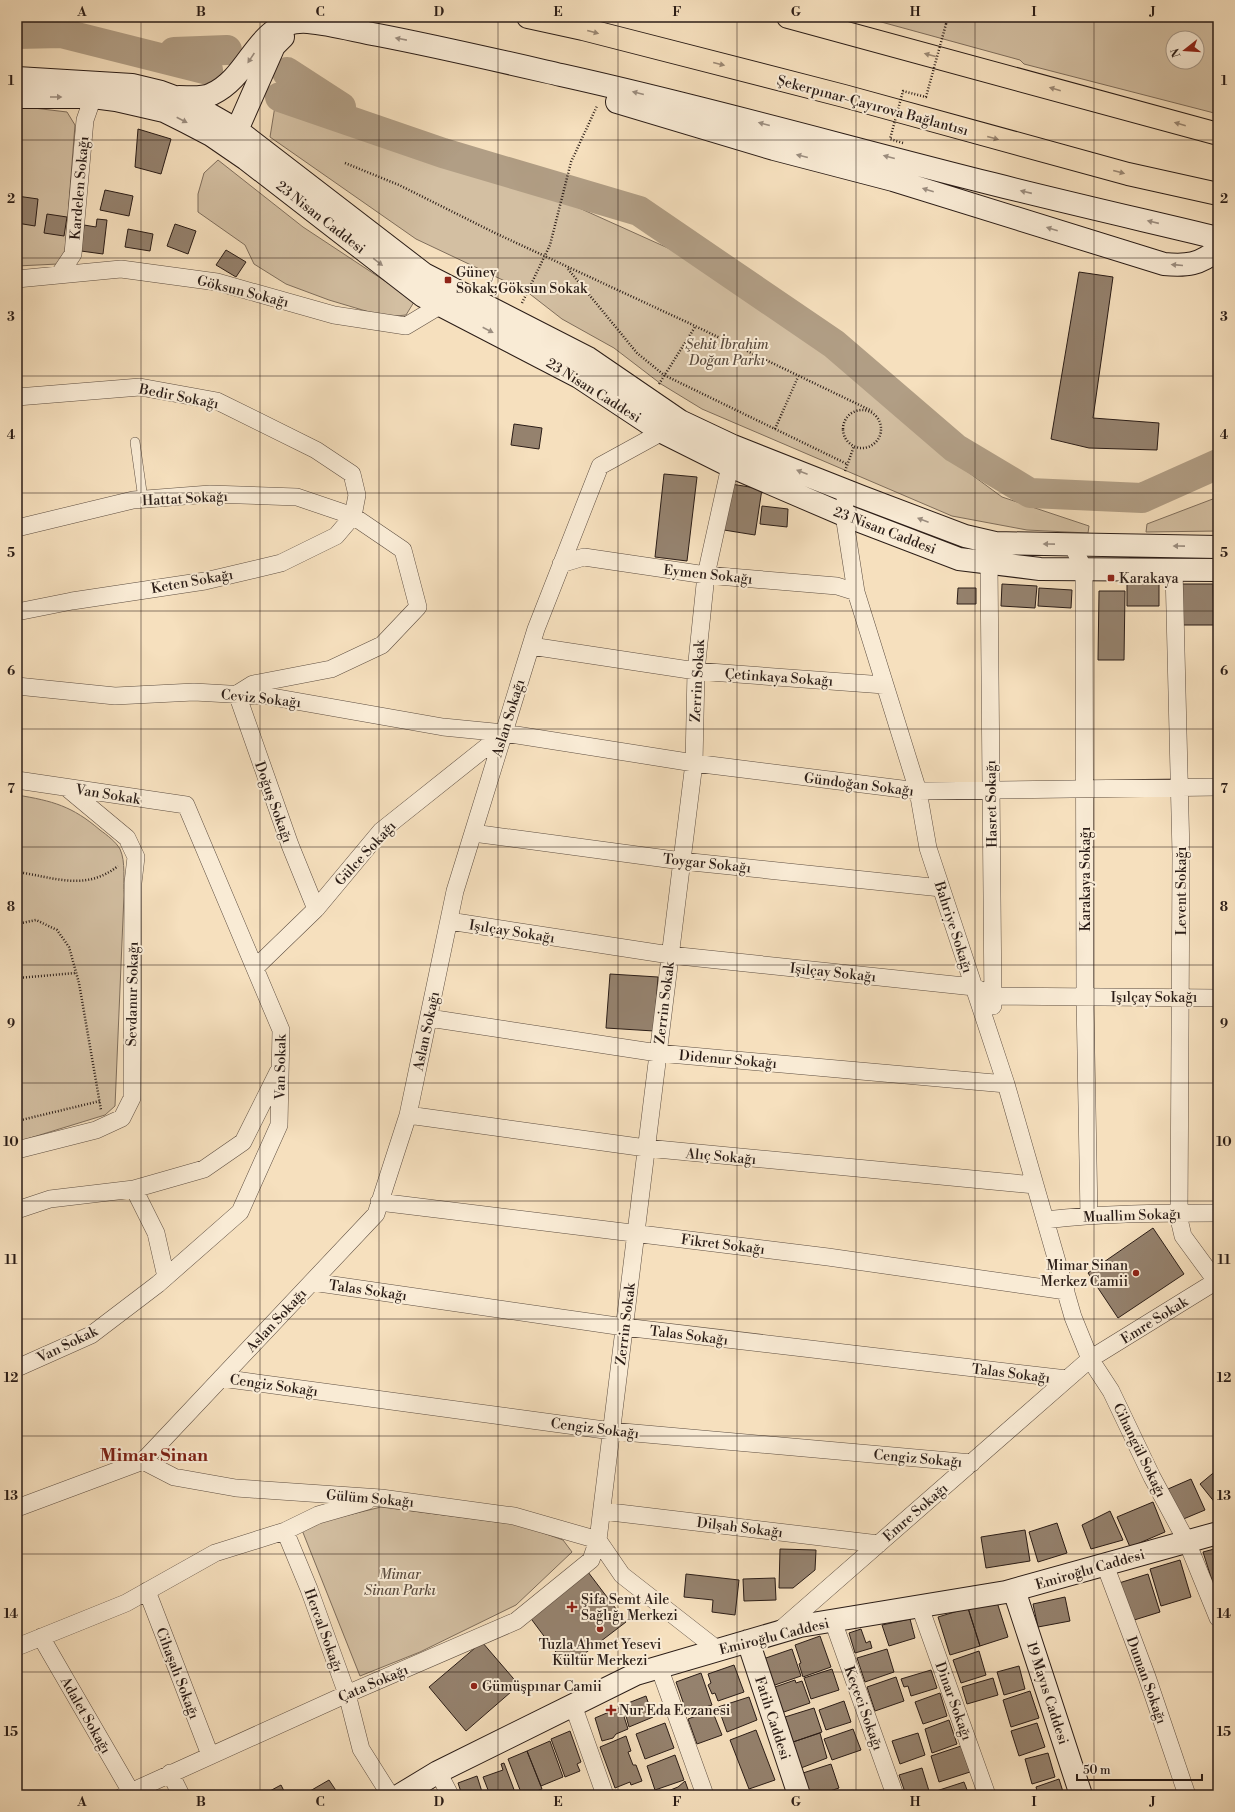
<svg xmlns="http://www.w3.org/2000/svg" width="1235" height="1812" font-family="'Libre Bodoni',serif">
<style>
.green{fill:#d3bfa2;stroke:#7f6e5c;fill-rule:evenodd}
.lines{fill:none;stroke-linecap:round;stroke-linejoin:round}
.river{stroke:#b19e85;stroke-width:30}
.building{fill:#95826e;stroke:#2b1d17}
.lane-casing{stroke:#5e4e41;stroke-width:10}
.street-casing{stroke:#5e4e41;stroke-width:18}
.secondary-casing{stroke:#2b1d17;stroke-width:24}
.highway-casing{stroke:#2b1d17;stroke-width:24}
.path{stroke:#2b1d17;stroke-width:2.5;stroke-dasharray:1 2;stroke-linecap:butt}
.lane{stroke:#f9ebd5;stroke-width:9}
.street{stroke:#f9ebd5;stroke-width:17}
.secondary{stroke:#f9ebd5;stroke-width:22}
.highway{stroke:#f6e0be;stroke-width:22}
.path-bridge{stroke:#2b1d17;stroke-width:2.5;stroke-dasharray:1 2;stroke-linecap:butt}
.oneway{fill:#9b8873}
.oneway2{fill:#9c8e80}
.grid{fill:none;stroke:#2b1d17;stroke-width:1;stroke-opacity:0.55}
.poi-dot{fill:#8f2418;stroke:#f9ebd5;stroke-width:1.5}
.labels{text-anchor:middle;stroke-width:4;stroke-linejoin:round;paint-order:stroke}
.street-label{font-size:14px;fill:#2b1d17;stroke:#f9ebd5}
.poi-label{font-size:14px;fill:#2b1d17;stroke:#f9ebd5;text-anchor:start}
.park-label{font-size:14px;font-style:italic;fill:#5d4e41;stroke:#f9ebd5}
.district-label{font-size:18px;font-weight:bold;fill:#7a1f14;stroke:#f9ebd5}
.neatline{fill:none;stroke:#2b1d17;stroke-width:1.5}
.grid-label{font-size:13px;text-anchor:middle;font-weight:bold;fill:#2b1d17}
</style>
<rect width="100%" height="100%" fill="#f6e0be"/>
<filter id="stains"><feTurbulence type="fractalNoise" baseFrequency=".005" numOctaves="4"/><feColorMatrix values="0 0 0 0 .2 0 0 0 0 .09 0 0 0 0 .02 0 0 0 .5 -.17"/></filter>
<radialGradient id="worn" r=".72"><stop offset=".6" stop-color="#630" stop-opacity="0"/><stop offset="1" stop-color="#630" stop-opacity=".3"/></radialGradient>
<!-- green -->
<path class="green" d="M863 17H1218V114L1024 64 1020 60ZM1173 38H1197V62H1173Z
M17 106 67 112 75 125 65 252 58 264 17 266Z
M275 106 398 149 537 189 679 253 788 318 890 399 953 461 1002 497 1089 526 1088 533 1027 530 952 516 702 409 661 384 614 348 562 319 526 291 416 239 270 137Z
M218 160 303 227 406 295 414 302 406 315 386 317 329 300 286 284 254 264 245 245 198 212V194L204 173Z
M1218 497V531L1146 532 1147 524Z
M17 795C53 801 72 806 100 830 107 835 116 842 120 849 126 862 123 881 124 895L115 1106 105 1115 17 1142Z
M381 1507 521 1525 563 1540 572 1552 516 1605 420 1652 360 1676 302 1530 324 1521Z"/>
<g class="lines">
<!-- river -->
<path class="river" d="M17 34 61 33 208 70
M174 52 227 50
M287 72 341 107
M280 97 443 153 639 211 834 344 955 448 1030 493 1142 498 1218 464"/>
</g>
<!-- building -->
<path class="building" d="M138 129 171 139 161 174 135 167Z
M105 190 133 196 129 216 100 210Z
M17 196 38 199 35 226 17 223Z
M47 214 67 217 64 236 44 233Z
M97 219 107 220 103 254 81 251 84 225 96 227Z
M175 224 196 231 188 254 167 246Z
M128 229 153 234 150 251 125 247Z
M226 250 246 262 236 277 216 265Z
M1079 272 1113 277 1093 418 1159 423 1157 450 1089 448 1051 439Z
M514 424 542 428 539 449 511 445Z
M664 474 697 477 687 561 655 557Z
M731 484 762 489 755 535 724 530Z
M762 506 788 509 787 527 760 524Z
M1127 579 1159 580V606H1127Z
M1002 584 1037 586 1035 608 1001 606Z
M1179 584H1213L1214 625H1179Z
M958 588H976V604H957Z
M1039 588 1072 590 1071 608 1038 606Z
M1099 591H1125L1124 660H1098Z
M610 974 658 977 654 1031 606 1028Z
M1153 1228 1184 1274 1118 1318 1088 1273Z
M1218 1469V1503L1216 1504 1200 1484Z
M1191 1479 1205 1510 1181 1520 1168 1489Z
M1153 1502 1165 1532 1130 1547 1117 1517Z
M1110 1511 1123 1540 1091 1549 1082 1525Z
M1057 1523 1067 1553 1038 1562 1029 1532Z
M1025 1530 1030 1561 986 1568 981 1537Z
M1218 1548V1589L1215 1590 1203 1552Z
M780 1549 816 1550 815 1570 793 1588H779Z
M1180 1560 1191 1597 1161 1606 1150 1569Z
M588 1572 626 1622 567 1667 529 1616Z
M686 1574 739 1580 735 1615 712 1612 713 1600 684 1597Z
M1148 1574 1160 1612 1131 1621 1119 1583Z
M775 1578 776 1600 744 1601 743 1579Z
M1065 1597 1070 1621 1038 1627 1033 1604Z
M996 1599 1008 1637 980 1646 968 1608Z
M968 1608 980 1646 950 1655 938 1617Z
M910 1619 915 1638 889 1646 882 1625Z
M861 1629 866 1643 870 1641 872 1648 855 1653 849 1633Z
M820 1636 831 1667 803 1677 799 1664 801 1663 795 1645Z
M482 1642 519 1685 466 1731 429 1687Z
M792 1649 801 1676 772 1686 763 1659Z
M887 1649 894 1672 865 1682 857 1658Z
M979 1651 986 1675 961 1683 953 1660Z
M734 1665 744 1692 718 1701 715 1693 712 1694 708 1685 711 1683 708 1674Z
M1019 1666 1025 1689 1004 1695 997 1672Z
M832 1669 839 1690 811 1699 804 1678Z
M931 1670 937 1688 911 1696 908 1686 904 1687 901 1679Z
M701 1673 712 1705 687 1713 676 1682Z
M896 1677 904 1701 875 1711 867 1687Z
M993 1678 998 1695 967 1704 962 1687Z
M795 1680 796 1683 802 1681 810 1703 781 1713 772 1688Z
M1030 1691 1039 1718 1011 1727 1003 1700Z
M940 1693 947 1716 923 1724 915 1702Z
M646 1696 653 1717 629 1727 623 1705Z
M749 1697 757 1720 727 1732 718 1707Z
M844 1701 851 1722 826 1730 819 1710Z
M621 1707 628 1729 616 1734 613 1738 602 1741 595 1718Z
M814 1708 822 1732 793 1742 785 1717Z
M712 1710 722 1735 697 1744 688 1719Z
M949 1720 957 1744 932 1753 925 1729Z
M665 1723 674 1748 645 1759 636 1734Z
M1037 1723 1045 1747 1019 1756 1011 1731Z
M853 1729 861 1750 832 1760 824 1739Z
M756 1730 775 1780 749 1789 730 1740Z
M570 1731 581 1762 577 1764 580 1771 565 1777 551 1739Z
M820 1733 827 1758 801 1768 793 1742Z
M918 1733 925 1755 900 1764 892 1741Z
M626 1736 631 1751 628 1752 633 1765H636L642 1781 631 1785 630 1782 615 1788 600 1747Z
M550 1741 563 1777 541 1786 527 1751Z
M961 1746 970 1772 939 1782 931 1756Z
M527 1751 542 1789 527 1795H522L508 1759Z
M1048 1753 1055 1777 1032 1784 1025 1759Z
M675 1755 684 1780 655 1790 647 1766Z
M504 1763 516 1795H490L483 1777 503 1770 501 1764Z
M831 1764 839 1788 818 1795H810L803 1773Z
M922 1768 929 1791 916 1795H906L899 1775Z
M477 1776 483 1795H462L458 1783Z
M1059 1779 1064 1795H1038L1036 1787Z
M329 1780 339 1795H313L310 1791Z
M685 1781 690 1795H658L678 1787Z
M964 1782 969 1795H924Z
M281 1785 286 1795H267L266 1793Z"/>
<g class="lines">
<!-- lane casing -->
<g class="lane-casing">
<path id="lane" d="M135 442 143 499"/>
</g>
<!-- street casing -->
<g class="street-casing">
<path id="street" d="M59 275 73 254 85 120 93 97
M17 279 121 269 217 282 334 315 406 326 441 305 447 298
M17 397 140 387 217 401 316 450 352 474 357 495 353 516
M846 489 844 515 856 592 918 791 928 848 1006 1084 1073 1317 1090 1359 1111 1391 1152 1477 1187 1542 1218 1618
M17 528 133 500 210 494 297 497 353 516 403 550 418 607 382 645 331 669 253 684 237 694 290 845 316 909
M1077 544 1076 553 1084 569 1085 997 1089 1216
M989 563 993 1006
M561 564 584 557 706 575 837 586 856 592
M1174 570 1181 854 1179 1219 1183 1236 1216 1281
M17 612 72 601 205 581 281 563 336 536 353 516
M531 646 696 671 884 685
M17 686 115 696 194 692 267 696 443 727 504 733 694 763 918 791 1218 787
M17 780 186 805 281 1030 279 1125 240 1212 158 1284 91 1335 17 1368
M473 833 682 861 941 888
M449 921 670 955 974 987 993 996 1218 998
M255 968 316 909 381 831 504 733
M429 1018 658 1053 1006 1084
M408 1115 646 1148 1035 1185
M17 1150 96 1130 122 1118 132 1098 133 883 136 857 127 838 67 788
M134 1189 156 1233 166 1277
M379 1202 828 1257 1066 1291
M17 1210 50 1199 134 1189 204 1169 243 1142 278 1072
M1045 1220C1103 1213 1160 1213 1218 1213
M312 1282 624 1327 1067 1379
M221 1378 612 1431 972 1463
M143 1461 174 1477 236 1488 381 1498 514 1516 598 1540
M17 1508 143 1461 376 1214 408 1115 455 891 536 629 600 466 662 432
M602 1511 879 1544
M285 1531 309 1589 347 1694 361 1749 390 1795
M598 1540 622 1575 718 1650
M1105 1565 1147 1677 1187 1795
M147 1591 210 1755
M920 1607 987 1795
M833 1621 895 1795
M779 1631 1090 1359 1218 1280
M41 1637 131 1792
M17 1647 126 1603 215 1553 285 1531 318 1515 367 1501
M659 1667 705 1795
M573 1705 605 1795
M438 1772 450 1795
M170 1773 181 1795
M124 1795 347 1694 516 1621 591 1560 598 1540 694 763 696 671 706 575 730 466"/>
</g>
<!-- secondary casing -->
<g class="secondary-casing">
<path id="secondary" d="M17 78 132 85 161 92 188 102 237 130 424 274 588 358 680 421 733 446 862 497 965 536 995 543 1218 547
M17 97H93L116 100 164 111 186 122 211 135 246 159 423 296 579 377 662 432 730 466 844 515 959 559 1040 569 1218 570
M179 97C190 97 202 99 212 94 253 75 256 18 308 22 331 24 356 31 378 35 440 47 500 61 561 75 706 107 849 148 993 184 1068 203 1143 220 1218 238
M617 102 774 149 893 180 1164 264C1186 266 1200 265 1218 249
M236 145 237 130 274 46 283 37
M1014 1590 1081 1795
M748 1641 799 1795
M400 1795 438 1772 636 1674 800 1626 1006 1592 1218 1533"/>
</g>
<!-- highway casing -->
<g class="highway-casing">
<path id="highway" d="M528 17 583 29 844 96 1128 174 1218 194
M788 17 1218 134"/>
</g>
<!-- path -->
<path class="path" d="M946 24 948 17
M345 163 399 185 495 233 693 325 872 411
M568 269 637 353 664 375 847 464
M522 303 550 245 571 162 597 106
M659 384 695 327
M843 429a19 19 0 1 1 38 0a19 19 0 1 1-38 0Z
M775 429 798 377
M845 471 854 446
M17 872C54 877 85 892 118 866
M17 924 36 920 57 930 69 947 79 983 101 1110
M17 978 76 973
M17 1121 100 1101"/>
<!-- lane -->
<use href="#lane" class="lane"/>
<!-- street -->
<use href="#street" class="street"/>
<!-- secondary -->
<use href="#secondary" class="secondary"/>
<!-- highway -->
<use href="#highway" class="highway"/>
<!-- path-bridge -->
<path class="path-bridge" d="M903 143 890 139 903 91 926 97 946 24"/>
</g>
<!-- one-way arrows -->
<defs><path id="oneway-solid" d="M-6-.8H1V-3.2L6.5 0L1 3.2V.8H-6Z"/></defs>
<g class="oneway">
<use href="#oneway-solid" transform="translate(593 32) rotate(15)"/>
<use href="#oneway-solid" transform="translate(930 55) rotate(-165)"/>
<use href="#oneway-solid" transform="translate(719 64) rotate(14)"/>
<use href="#oneway-solid" transform="translate(1055 89) rotate(-164)"/>
<use href="#oneway-solid" transform="translate(1180 124) rotate(-164)"/>
<use href="#oneway-solid" transform="translate(993 138) rotate(15)"/>
<use href="#oneway-solid" transform="translate(1119 172) rotate(15)"/>
</g>
<g class="oneway2">
<use href="#oneway-solid" transform="translate(401 39) rotate(-169)"/>
<use href="#oneway-solid" transform="translate(251 58) rotate(124)"/>
<use href="#oneway-solid" transform="translate(638 93) rotate(-166)"/>
<use href="#oneway-solid" transform="translate(56 97)"/>
<use href="#oneway-solid" transform="translate(182 120) rotate(27)"/>
<use href="#oneway-solid" transform="translate(764 124) rotate(-165)"/>
<use href="#oneway-solid" transform="translate(802 156) rotate(-166)"/>
<use href="#oneway-solid" transform="translate(889 157) rotate(-165)"/>
<use href="#oneway-solid" transform="translate(928 190) rotate(-163)"/>
<use href="#oneway-solid" transform="translate(1026 192) rotate(-167)"/>
<use href="#oneway-solid" transform="translate(1153 222) rotate(-167)"/>
<use href="#oneway-solid" transform="translate(1052 229) rotate(-163)"/>
<use href="#oneway-solid" transform="translate(378 262) rotate(38)"/>
<use href="#oneway-solid" transform="translate(1177 265) rotate(-175)"/>
<use href="#oneway-solid" transform="translate(488 330) rotate(27)"/>
<use href="#oneway-solid" transform="translate(802 472) rotate(-159)"/>
<use href="#oneway-solid" transform="translate(923 520) rotate(-159)"/>
<use href="#oneway-solid" transform="translate(1049 544) rotate(-179)"/>
<use href="#oneway-solid" transform="translate(1179 546) rotate(-179)"/>
</g>
<!-- grid -->
<path class="grid" d="M141 17V1795M260 17V1795M379 17V1795M498 17V1795M618 17V1795M737 17V1795M856 17V1795M975 17V1795M1094 17V1795M17 140H1218M17 258H1218M17 376H1218M17 493H1218M17 611H1218M17 729H1218M17 847H1218M17 965H1218M17 1083H1218M17 1201H1218M17 1319H1218M17 1436H1218M17 1554H1218M17 1672H1218"/>
<!-- markers -->
<g class="poi-dot">
<rect x="444" y="276" width="8" height="8" rx="2"/>
<rect x="1107" y="574" width="8" height="8" rx="2"/>
<circle cx="1136" cy="1273" r="4"/>
<path d="M570 1601h4v4h4v4h-4v4h-4v-4h-4v-4h4z"/>
<circle cx="600" cy="1629" r="4"/>
<circle cx="474" cy="1686" r="4"/>
<path d="M609 1704h4v4h4v4h-4v4h-4v-4h-4v-4h4z"/>
</g>
<g class="labels">
<!-- street labels -->
<g class="street-label">
<text transform="translate(873 105) rotate(15)" y="5">Şekerpınar-Çayırova Bağlantısı</text>
<text transform="translate(79 188) rotate(-85)" y="5">Kardelen Sokağı</text>
<text transform="translate(321 217) rotate(38)" y="5">23 Nisan Caddesi</text>
<text transform="translate(243 291) rotate(14)" y="5">Göksun Sokağı</text>
<text transform="translate(594 390) rotate(32)" y="5">23 Nisan Caddesi</text>
<text transform="translate(179 396) rotate(11)" y="5">Bedir Sokağı</text>
<text transform="translate(185 498) rotate(-3)" y="5">Hattat Sokağı</text>
<text transform="translate(885 530) rotate(21)" y="5">23 Nisan Caddesi</text>
<text transform="translate(708 574) rotate(6)" y="5">Eymen Sokağı</text>
<text transform="translate(192 581) rotate(-10)" y="5">Keten Sokağı</text>
<text transform="translate(779 677) rotate(4)" y="5">Çetinkaya Sokağı</text>
<text transform="translate(697 681) rotate(-87)" y="5">Zerrin Sokak</text>
<text transform="translate(261 698) rotate(6)" y="5">Ceviz Sokağı</text>
<text transform="translate(508 718) rotate(-73)" y="5">Aslan Sokağı</text>
<text transform="translate(859 784) rotate(7)" y="5">Gündoğan Sokağı</text>
<text transform="translate(108 794) rotate(9)" y="5">Van Sokak</text>
<text transform="translate(274 802) rotate(70)" y="5">Doğuş Sokağı</text>
<text transform="translate(991 804) rotate(-91)" y="5">Hasret Sokağı</text>
<text transform="translate(365 853) rotate(-47)" y="5">Gülce Sokağı</text>
<text transform="translate(707 863) rotate(6)" y="5">Toygar Sokağı</text>
<text transform="translate(1085 879) rotate(-90)" y="5">Karakaya Sokağı</text>
<text transform="translate(1181 891) rotate(-90)" y="5">Levent Sokağı</text>
<text transform="translate(954 927) rotate(72)" y="5">Bahriye Sokağı</text>
<text transform="translate(512 931) rotate(9)" y="5">Işılçay Sokağı</text>
<text transform="translate(833 972) rotate(6)" y="5">Işılçay Sokağı</text>
<text transform="translate(132 994) rotate(-89)" y="5">Sevdanur Sokağı</text>
<text x="1154" y="1002">Işılçay Sokağı</text>
<text transform="translate(664 1003) rotate(-83)" y="5">Zerrin Sokak</text>
<text transform="translate(426 1031) rotate(-78)" y="5">Aslan Sokağı</text>
<text transform="translate(728 1059) rotate(5)" y="5">Didenur Sokağı</text>
<text transform="translate(280 1067) rotate(-89)" y="5">Van Sokak</text>
<text transform="translate(721 1156) rotate(5)" y="5">Alıç Sokağı</text>
<text transform="translate(1132 1215) rotate(-2)" y="5">Muallim Sokağı</text>
<text transform="translate(723 1244) rotate(7)" y="5">Fikret Sokağı</text>
<text transform="translate(368 1290) rotate(8)" y="5">Talas Sokağı</text>
<text transform="translate(276 1320) rotate(-47)" y="5">Aslan Sokağı</text>
<text transform="translate(1154 1320) rotate(-32)" y="5">Emre Sokak</text>
<text transform="translate(625 1324) rotate(-83)" y="5">Zerrin Sokak</text>
<text transform="translate(689 1335) rotate(7)" y="5">Talas Sokağı</text>
<text transform="translate(67 1344) rotate(-26)" y="5">Van Sokak</text>
<text transform="translate(1011 1373) rotate(7)" y="5">Talas Sokağı</text>
<text transform="translate(274 1385) rotate(8)" y="5">Cengiz Sokağı</text>
<text transform="translate(595 1428) rotate(7)" y="5">Cengiz Sokağı</text>
<text transform="translate(1140 1450) rotate(64)" y="5">Cihangül Sokağı</text>
<text transform="translate(918 1458) rotate(5)" y="5">Cengiz Sokağı</text>
<text transform="translate(370 1498) rotate(5)" y="5">Gülüm Sokağı</text>
<text transform="translate(915 1512) rotate(-41)" y="5">Emre Sokağı</text>
<text transform="translate(740 1527) rotate(7)" y="5">Dilşah Sokağı</text>
<text transform="translate(1090 1569) rotate(-16)" y="5">Emiroğlu Caddesi</text>
<text transform="translate(324 1630) rotate(70)" y="5">Hercal Sokağı</text>
<text transform="translate(774 1636) rotate(-14)" y="5">Emiroğlu Caddesi</text>
<text transform="translate(178 1673) rotate(69)" y="5">Cihaşah Sokağı</text>
<text transform="translate(1147 1680) rotate(70)" y="5">Duman Sokağı</text>
<text transform="translate(373 1683) rotate(-23)" y="5">Çata Sokağı</text>
<text transform="translate(1048 1693) rotate(72)" y="5">19 Mayıs Caddesi</text>
<text transform="translate(954 1701) rotate(70)" y="5">Dinar Sokağı</text>
<text transform="translate(864 1708) rotate(70)" y="5">Keçeci Sokağı</text>
<text transform="translate(86 1715) rotate(60)" y="5">Adalet Sokağı</text>
<text transform="translate(773 1718) rotate(72)" y="5">Fatih Caddesi</text>
</g>
<!-- poi labels -->
<g class="poi-label">
<text x="456" y="277">Güney<tspan x="456" dy="16">Sokak;Göksun Sokak</tspan></text>
<text x="1119" y="583">Karakaya</text>
<text x="1128" y="1270" text-anchor="end">Mimar Sinan<tspan x="1128" dy="16">Merkez Camii</tspan></text>
<text x="581" y="1604">Şifa Semt Aile<tspan x="581" dy="16">Sağlığı Merkezi</tspan></text>
<text x="600" y="1649" text-anchor="middle">Tuzla Ahmet Yesevi<tspan x="600" dy="16">Kültür Merkezi</tspan></text>
<text x="482" y="1691">Gümüşpınar Camii</text>
<text x="619" y="1715">Nur Eda Eczanesi</text>
</g>
<!-- park labels -->
<g class="park-label">
<text x="727" y="349">Şehit İbrahim<tspan x="727" dy="16">Doğan Parkı</tspan></text>
<text x="400" y="1579">Mimar<tspan x="400" dy="16">Sinan Parkı</tspan></text>
</g>
<!-- district labels -->
<g class="district-label">
<text x="154" y="1461">Mimar Sinan</text>
</g>
</g>
<!-- margin -->
<rect width="1235" height="1812" fill="none" stroke="#f6e0be" stroke-width="44"/>
<!-- north arrow -->
<g transform="translate(1185 50) rotate(253)"><circle r="19" fill="#f9ebd5" stroke="#a79989"/>
<path d="M0-3L7 15L0 10L-7 15Z" fill="#8f2418"/>
<text y="-6" font-size="11" font-weight="bold" text-anchor="middle" fill="#2b1d17">N</text>
</g>
<!-- scale -->
<path d="M1077 1774v6h125v-6" fill="none" stroke="#2b1d17" stroke-width="2"/>
<text x="1083" y="1774" font-size="12" fill="#2b1d17" stroke="#f9ebd5" stroke-width="3" paint-order="stroke">50 m</text>
<rect x="22" y="22" width="1191" height="1768" class="neatline"/>
<g class="grid-label">
<text x="82" y="16">A</text>
<text x="201" y="16">B</text>
<text x="320" y="16">C</text>
<text x="439" y="16">D</text>
<text x="558" y="16">E</text>
<text x="677" y="16">F</text>
<text x="796" y="16">G</text>
<text x="915" y="16">H</text>
<text x="1034" y="16">I</text>
<text x="1153" y="16">J</text>
<text x="11" y="85">1</text>
<text x="1224" y="85">1</text>
<text x="11" y="203">2</text>
<text x="1224" y="203">2</text>
<text x="11" y="321">3</text>
<text x="1224" y="321">3</text>
<text x="11" y="439">4</text>
<text x="1224" y="439">4</text>
<text x="11" y="557">5</text>
<text x="1224" y="557">5</text>
<text x="11" y="675">6</text>
<text x="1224" y="675">6</text>
<text x="11" y="793">7</text>
<text x="1224" y="793">7</text>
<text x="11" y="911">8</text>
<text x="1224" y="911">8</text>
<text x="11" y="1028">9</text>
<text x="1224" y="1028">9</text>
<text x="11" y="1146">10</text>
<text x="1224" y="1146">10</text>
<text x="11" y="1264">11</text>
<text x="1224" y="1264">11</text>
<text x="11" y="1382">12</text>
<text x="1224" y="1382">12</text>
<text x="11" y="1500">13</text>
<text x="1224" y="1500">13</text>
<text x="11" y="1618">14</text>
<text x="1224" y="1618">14</text>
<text x="11" y="1736">15</text>
<text x="1224" y="1736">15</text>
<text x="82" y="1806">A</text>
<text x="201" y="1806">B</text>
<text x="320" y="1806">C</text>
<text x="439" y="1806">D</text>
<text x="558" y="1806">E</text>
<text x="677" y="1806">F</text>
<text x="796" y="1806">G</text>
<text x="915" y="1806">H</text>
<text x="1034" y="1806">I</text>
<text x="1153" y="1806">J</text>
</g>
<rect width="100%" height="100%" filter="url(#stains)"/>
<rect width="100%" height="100%" fill="url(#worn)"/>
</svg>
